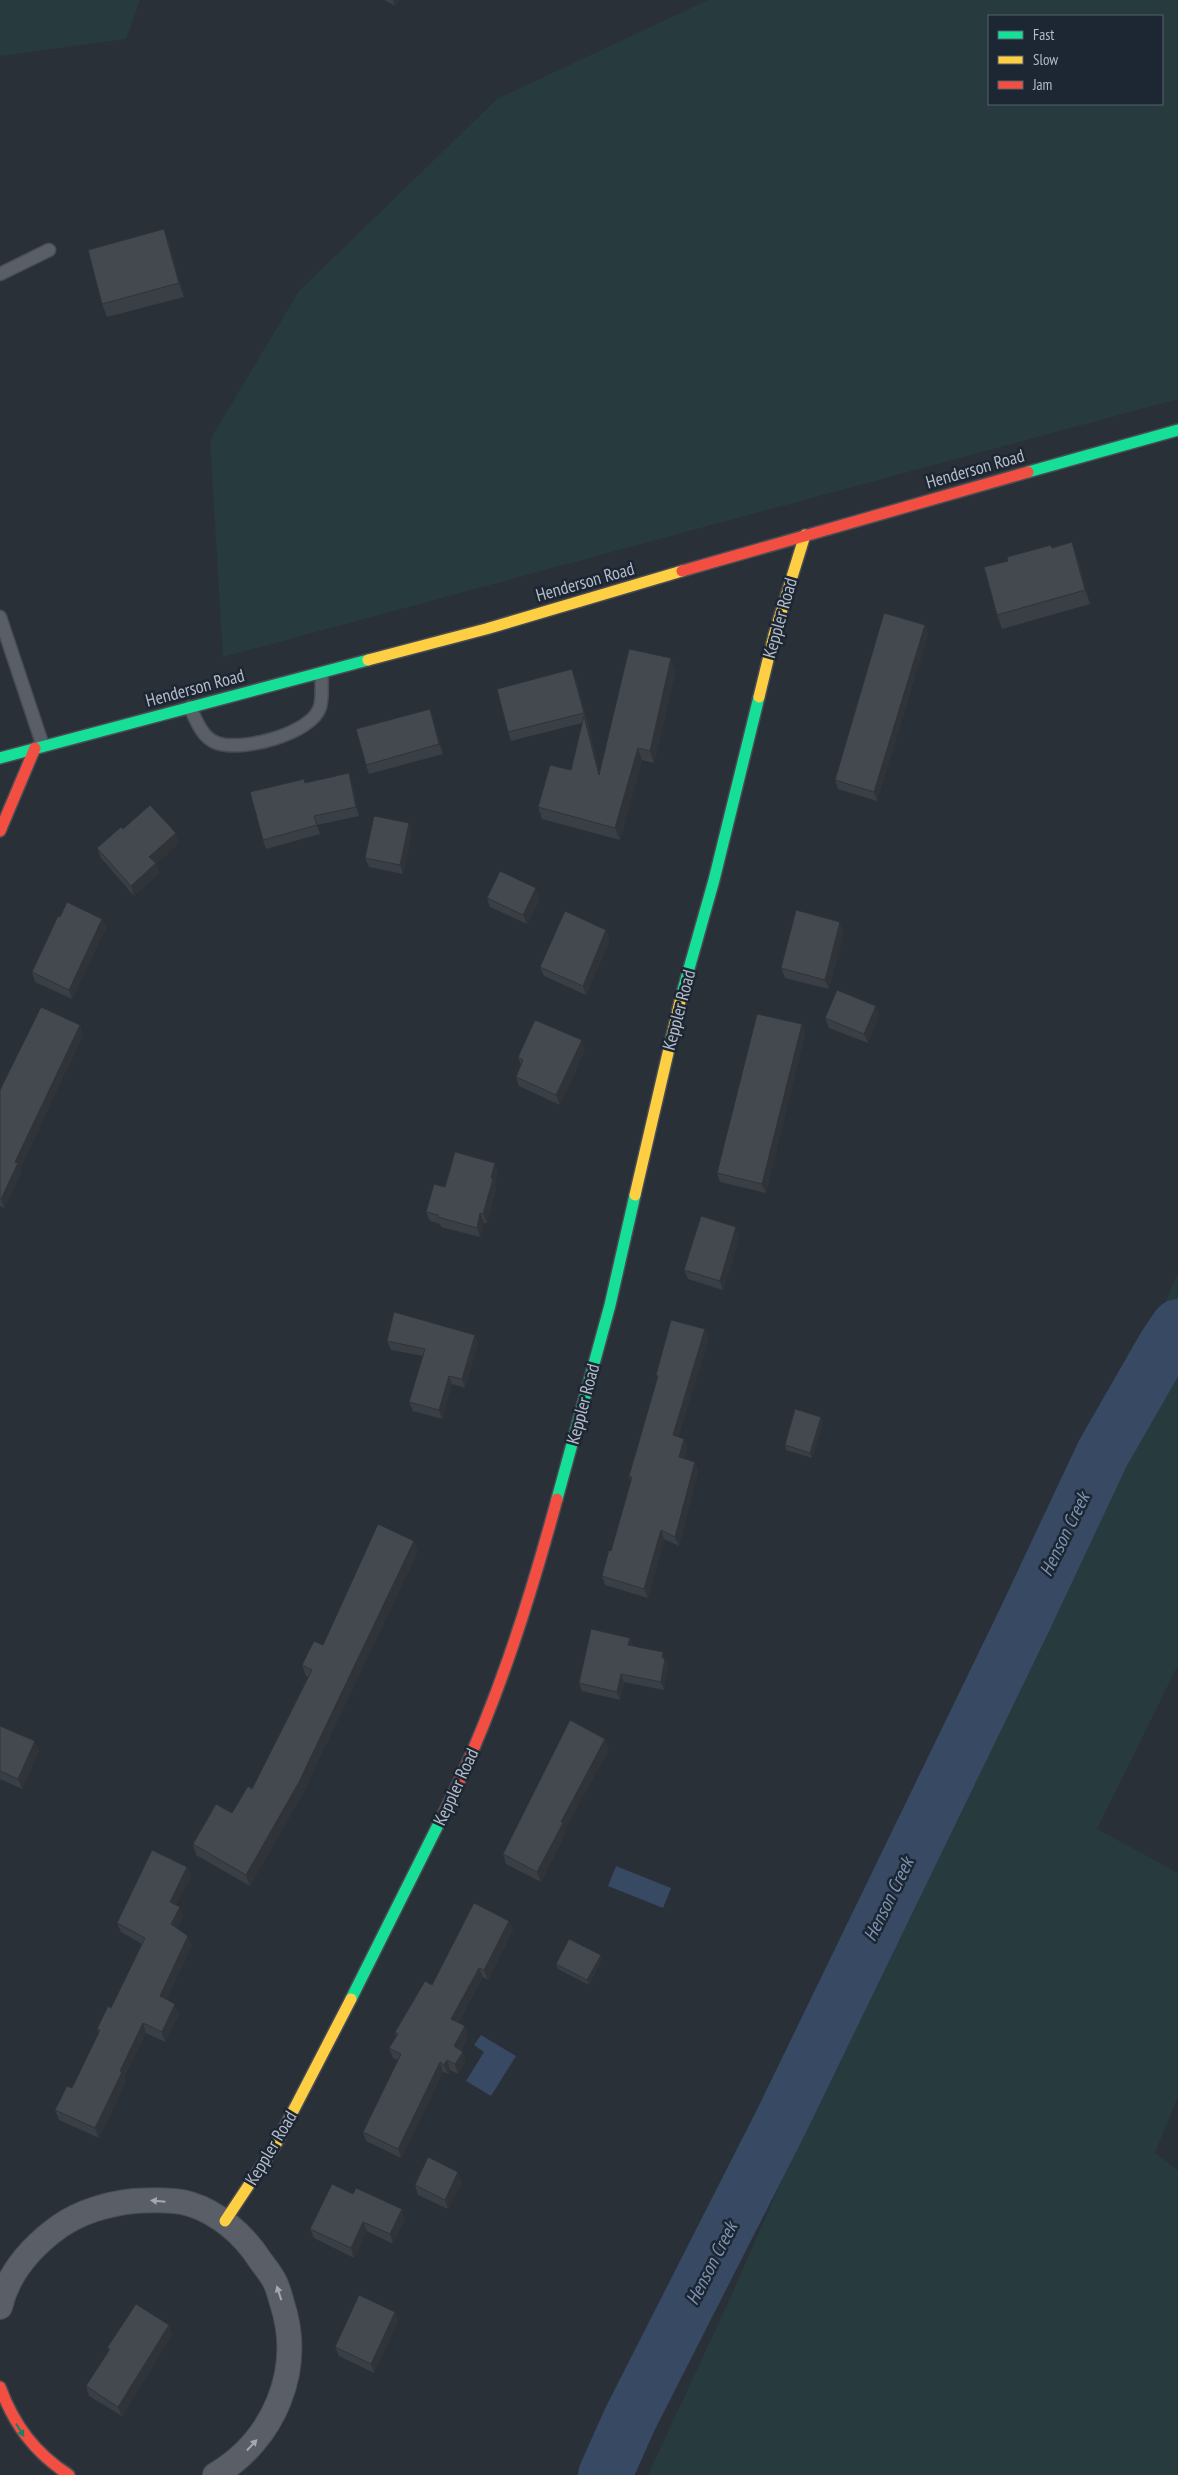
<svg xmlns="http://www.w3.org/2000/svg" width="1178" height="2475" font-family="'PT Sans Narrow',sans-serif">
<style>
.green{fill:#273a3e;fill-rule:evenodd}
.water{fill:#384963}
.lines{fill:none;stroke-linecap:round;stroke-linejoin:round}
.river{stroke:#384963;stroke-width:54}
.lane-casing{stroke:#484c53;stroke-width:15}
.street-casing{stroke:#484c53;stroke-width:26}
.fast-casing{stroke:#484c53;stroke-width:14}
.slow-casing{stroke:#484c53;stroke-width:14}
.jam-casing{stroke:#484c53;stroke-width:14}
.lane{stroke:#5a5e66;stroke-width:12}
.street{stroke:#5a5e66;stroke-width:24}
.fast{stroke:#16e098;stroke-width:11}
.slow{stroke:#ffcf43;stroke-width:11}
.jam{stroke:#f24e42;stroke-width:11}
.wall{fill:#3a3f45}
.shaded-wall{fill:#303338}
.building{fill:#444950;stroke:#303338}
.oneway{fill:#a2a9b5}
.oneway2{fill:#1a8366}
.labels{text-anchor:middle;stroke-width:5;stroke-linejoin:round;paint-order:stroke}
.street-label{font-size:18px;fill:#b4bcc9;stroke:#1d2633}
.water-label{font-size:19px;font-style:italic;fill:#7c92b1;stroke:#1d2633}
</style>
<rect width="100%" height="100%" fill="#2a3038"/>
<!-- green -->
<path class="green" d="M0 0H140L126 39 0 56Z
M708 0H1178V399L223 657 210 440 299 291 497 99ZM989 16H1162V104H989Z
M1178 1273V1665L1097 1829 1178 1873V2096L1155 2153 1178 2170V2475H648L733 2292Z"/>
<!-- water -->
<path class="water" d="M616 1866 671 1888 663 1908 608 1886Z
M481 2035 516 2056 491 2096 466 2081 484 2052 474 2045Z"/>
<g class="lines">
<!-- river -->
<path class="river" d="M605 2475 630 2419 781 2122 1024 1621 1103 1453 1165 1345 1178 1326"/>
<!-- lane casing -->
<g class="lane-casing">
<path id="lane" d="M0 274 49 250
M0 617 43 746
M190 707C196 720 202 738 217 743 241 752 312 734 320 707 323 697 321 683 322 673"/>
</g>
<!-- street casing -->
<g class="street-casing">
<path id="street" d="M0 2307C8 2273 32 2246 60 2226 82 2211 107 2204 134 2201 151 2200 173 2199 190 2204 219 2213 244 2235 260 2260 265 2267 271 2274 275 2282 278 2288 280 2296 282 2303 304 2370 274 2440 215 2475"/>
</g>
<!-- fast casing -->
<g class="fast-casing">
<path id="fast" d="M1028 472 1178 430
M0 758 368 660
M681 997 714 880 759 697
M557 1499 610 1305 635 1195
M351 1999 444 1813"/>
</g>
<!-- slow casing -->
<g class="slow-casing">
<path id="slow" d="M368 660 486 629 682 571
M759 697 774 635 805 535
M635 1195 681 997
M225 2221 276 2144 351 1999"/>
</g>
<!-- jam casing -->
<g class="jam-casing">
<path id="jam" d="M682 571 1028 472
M0 831 35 748
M444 1813C494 1713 528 1606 557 1499
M0 2387C14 2425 35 2453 69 2475"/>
</g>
<!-- lane -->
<use href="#lane" class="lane"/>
<!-- street -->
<use href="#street" class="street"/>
<!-- fast -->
<use href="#fast" class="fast"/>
<!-- slow -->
<use href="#slow" class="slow"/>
<!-- jam -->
<use href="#jam" class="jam"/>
</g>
<!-- wall -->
<path class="wall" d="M384 0H399L395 6Z
M164 229 169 243 184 297 107 317 102 304Z
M1052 548 1077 556 1090 604 1002 629 997 615 1008 561Z
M925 625 928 634 877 801 838 789 835 780Z
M676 670 654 763 642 760 620 840 542 819 538 807 571 770 582 723 511 741 508 732 576 678 600 772Z
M433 718 443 754 369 774 366 765Z
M304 779 306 783 352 782 359 816 317 825 320 834 266 849 263 840Z
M123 829 179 843 156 864 159 873 134 896 101 858 97 848Z
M412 832 403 874 369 867 365 858Z
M487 898H540L527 924 490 907Z
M60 917 102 919 106 928 72 999 35 982 32 972Z
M606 930 610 939 586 995 544 976 540 967Z
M844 931 829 989 785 978 781 968Z
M879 1015 868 1043 829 1028 825 1018Z
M802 1024 805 1034 766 1193 720 1182 717 1173Z
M80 1025 83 1035 20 1168 21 1173 4 1208 0 1206V1090Z
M585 1050 560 1105 519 1086 516 1077 521 1065 518 1057Z
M498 1172 495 1185 496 1189 487 1223H484L480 1237 441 1227 440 1224 430 1221 426 1212Z
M740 1236 723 1290 688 1279 684 1270Z
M475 1335 478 1344 465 1388 452 1384 442 1419 413 1411 409 1402 423 1356 391 1350 387 1341Z
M709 1338 678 1437 684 1439 687 1448 684 1459 695 1462 698 1471 679 1546 664 1539 648 1598 605 1585 602 1576 611 1551 631 1482 629 1476 658 1378 656 1375Z
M823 1422 812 1458 786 1450 785 1445Z
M418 1551 303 1793 250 1886 196 1855 193 1844 232 1813 252 1789 308 1677 306 1676 302 1665Z
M630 1638 633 1646 666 1660 668 1666 664 1690 624 1682 620 1700 582 1691 579 1683Z
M0 1726 39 1751 22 1789 0 1779Z
M609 1749 565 1829 566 1832 541 1882 506 1864 503 1854Z
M187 1867 191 1876 176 1905 183 1916 177 1928 192 1945 166 2000 179 2014 165 2042 146 2033 124 2077 126 2081 99 2138 59 2120 55 2110 72 2088 99 2033 97 2029 111 2008 142 1944 121 1932 117 1923Z
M509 1921 513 1930 488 1980 483 1977 458 2022 465 2026 468 2036 461 2050 466 2061 458 2074 450 2070 448 2074 443 2072 401 2158 366 2141 363 2132 398 2060 393 2058 389 2048 396 2036 395 2032 432 1985Z
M602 1959 589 1985 558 1969 556 1964Z
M462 2182 448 2209 418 2195 415 2185Z
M332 2184 405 2219 393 2244 367 2231 354 2258 314 2238 310 2229Z
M395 2312 398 2321 374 2373 339 2356 335 2347Z
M169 2325 172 2335 122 2416 89 2396 86 2386 109 2351 107 2348Z"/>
<!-- shaded-wall -->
<path class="shaded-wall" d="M393 0H399L395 6Z
M164 229 169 243 184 297 179 283Z
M1072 542 1077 556 1090 604 1085 590Z
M925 625 928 634 877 801 874 792Z
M671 658 676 670 654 763 650 751Z
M572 669 576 678 587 722 584 713Z
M430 709 433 718 443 754 439 744Z
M584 716 588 727 604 786 599 775Z
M638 748 642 760 620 840 615 828Z
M349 773 352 782 359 816 356 807Z
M409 823 412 832 403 874 400 865Z
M176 833 179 843 156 864 159 873 134 896 131 886 149 857Z
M536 888 540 898 527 924 523 915Z
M102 919 106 928 72 999 69 990Z
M840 922 844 931 829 989 825 980Z
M606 930 610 939 586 995 583 986Z
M876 1006 879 1015 868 1043 864 1034Z
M802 1024 805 1034 766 1193 762 1184Z
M80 1025 83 1035 20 1168 21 1173 4 1208 1 1199 15 1162Z
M582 1040 585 1050 560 1105 556 1095Z
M495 1163 498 1172 495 1185 496 1189 487 1223 483 1214Z
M480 1213 484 1223 480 1237 477 1228Z
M736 1227 740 1236 723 1290 720 1281Z
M705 1329 709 1338 676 1444 673 1435Z
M475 1335 478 1344 465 1388 462 1379Z
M449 1376 452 1384 442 1419 439 1410Z
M821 1417 823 1422 812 1458 810 1453Z
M684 1439 687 1448 682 1466 679 1457Z
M695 1462 698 1471 679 1546 675 1537Z
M661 1530 664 1539 648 1598 644 1589Z
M414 1541 418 1551 303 1793 250 1886 246 1875Z
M630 1638 633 1646 628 1645Z
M663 1652 668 1666 664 1690 661 1682Z
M621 1674 624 1682 620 1700 617 1692Z
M605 1739 609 1749 565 1829 566 1832 541 1882 537 1872 561 1822Z
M35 1741 39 1751 22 1789 18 1779Z
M187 1867 191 1876 173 1911 170 1902Z
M180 1907 183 1916 174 1934 171 1924Z
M509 1921 513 1930 488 1980 484 1970Z
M188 1936 192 1945 163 2006 160 1996Z
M601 1955 602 1959 589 1985 587 1980Z
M479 1968 483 1977 454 2028 451 2019Z
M175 2004 179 2014 165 2042 162 2032Z
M143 2023 146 2033 124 2077 126 2081 99 2138 95 2128 120 2071Z
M465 2026 468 2036 458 2055 454 2046Z
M463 2052 466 2061 458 2074 455 2064Z
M447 2060 450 2070 448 2074 444 2065Z
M440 2062 443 2072 401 2158 398 2149Z
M458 2172 462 2182 448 2209 445 2200Z
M402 2209 405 2219 393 2244 390 2234Z
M363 2222 367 2231 354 2258 351 2248Z
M395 2312 398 2321 374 2373 371 2364Z
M169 2325 172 2335 122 2416 118 2407Z"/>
<!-- building -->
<path class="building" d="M164 229 179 283 102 304 88 250Z
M1072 542 1085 590 997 615 984 567 1008 561 1007 557 1051 545 1052 548Z
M884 613 925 625 874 792 835 780Z
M629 649 671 658 650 751 638 748 615 828 538 807 550 765 571 770 584 716 599 775Z
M572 669 584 713 508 732 497 689Z
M430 709 439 744 366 765 356 729Z
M349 773 356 807 314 816 317 825 263 840 250 792 304 779 305 783Z
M150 805 176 833 149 857 156 863 131 886 97 848 121 827 123 829Z
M374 816 409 823 400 865 365 858Z
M500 871 536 888 523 915 487 898Z
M67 902 102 919 69 990 32 972 58 916 60 917Z
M796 910 840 922 825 980 781 968Z
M565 911 606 930 583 986 540 967Z
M837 990 876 1006 864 1034 825 1018Z
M41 1007 80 1025 15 1162 18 1163 1 1199 0 1198V1090Z
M757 1014 802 1024 762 1184 717 1173Z
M535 1020 582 1040 556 1095 516 1077 523 1060 518 1057Z
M455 1152 495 1163 491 1178 493 1179 483 1214 480 1213 477 1228 438 1217V1215L426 1212 434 1184 445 1187Z
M701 1216 736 1227 720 1281 684 1270Z
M394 1312 475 1335 462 1379 449 1376 439 1410 409 1402 425 1349 387 1341Z
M671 1320 705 1329 673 1435 684 1439 679 1457 695 1462 675 1537 661 1530 644 1589 602 1576 609 1550 611 1551 632 1477 629 1476 658 1376 656 1375Z
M795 1409 821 1417 810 1453 785 1445Z
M378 1524 414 1541 299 1782 246 1875 193 1844 216 1804 232 1813 248 1786 252 1789 312 1670 302 1665 314 1641 323 1645Z
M591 1629 630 1638 628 1645 663 1652 662 1658H665L661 1682 621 1674 617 1692 579 1683Z
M570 1720 605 1739 561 1822 563 1823 537 1872 503 1854Z
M0 1726 35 1741 18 1779 0 1771Z
M152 1850 187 1867 170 1902 180 1907 171 1924 188 1936 160 1996 175 2004 162 2032 143 2023 120 2071 122 2072 95 2128 55 2110 67 2086 72 2088 100 2030 97 2029 108 2006 111 2008 145 1938 117 1923Z
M474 1903 509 1921 484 1970 479 1968 451 2019 465 2026 454 2046 463 2052 455 2064 447 2060 444 2065 440 2062 398 2149 363 2132 401 2054 389 2048 398 2034 395 2032 425 1981 432 1985Z
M569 1939 601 1955 587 1980 556 1964Z
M428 2157 458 2172 445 2200 415 2185Z
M332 2184 353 2194 356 2188 402 2209 390 2234 363 2222 351 2248 310 2229Z
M359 2295 395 2312 371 2364 335 2347Z
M136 2304 169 2325 118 2407 86 2386 110 2349 107 2348Z"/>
<!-- one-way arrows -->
<defs><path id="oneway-solid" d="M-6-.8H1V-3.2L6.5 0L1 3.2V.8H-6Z" transform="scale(1.25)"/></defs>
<g class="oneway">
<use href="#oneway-solid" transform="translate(158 2201) rotate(-175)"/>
<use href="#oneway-solid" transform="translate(279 2293) rotate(-108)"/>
<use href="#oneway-solid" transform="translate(252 2445) rotate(-47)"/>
</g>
<use class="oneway2" href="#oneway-solid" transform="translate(20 2430) rotate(58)"/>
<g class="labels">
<!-- street labels -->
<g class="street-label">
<text transform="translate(975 469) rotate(-16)" y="6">Henderson Road</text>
<text transform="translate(585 582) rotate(-16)" y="6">Henderson Road</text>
<text transform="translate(780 618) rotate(-74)" y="6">Keppler Road</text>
<text transform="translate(195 688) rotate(-15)" y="6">Henderson Road</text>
<text transform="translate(679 1010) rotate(-75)" y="6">Keppler Road</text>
<text transform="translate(583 1404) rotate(-75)" y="6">Keppler Road</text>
<text transform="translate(456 1787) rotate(-65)" y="6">Keppler Road</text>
<text transform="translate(271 2148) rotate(-59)" y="6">Keppler Road</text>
</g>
<!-- water labels -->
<g class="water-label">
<text transform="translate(1064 1534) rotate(-64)" y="7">Henson Creek</text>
<text transform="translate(888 1899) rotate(-64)" y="7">Henson Creek</text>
<text transform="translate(711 2263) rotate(-63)" y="7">Henson Creek</text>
</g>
</g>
<!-- legend -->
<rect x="988" y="15" width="175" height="90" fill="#1d2633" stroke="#59626f"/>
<rect x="998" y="31" width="25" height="8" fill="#16e098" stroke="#59626f"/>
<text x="1033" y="40" font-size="15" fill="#b4bcc9">Fast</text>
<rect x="998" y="56" width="25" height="8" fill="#ffcf43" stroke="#59626f"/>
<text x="1033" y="65" font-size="15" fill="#b4bcc9">Slow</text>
<rect x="998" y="81" width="25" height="8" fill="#f24e42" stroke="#59626f"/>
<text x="1033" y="90" font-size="15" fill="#b4bcc9">Jam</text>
</svg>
